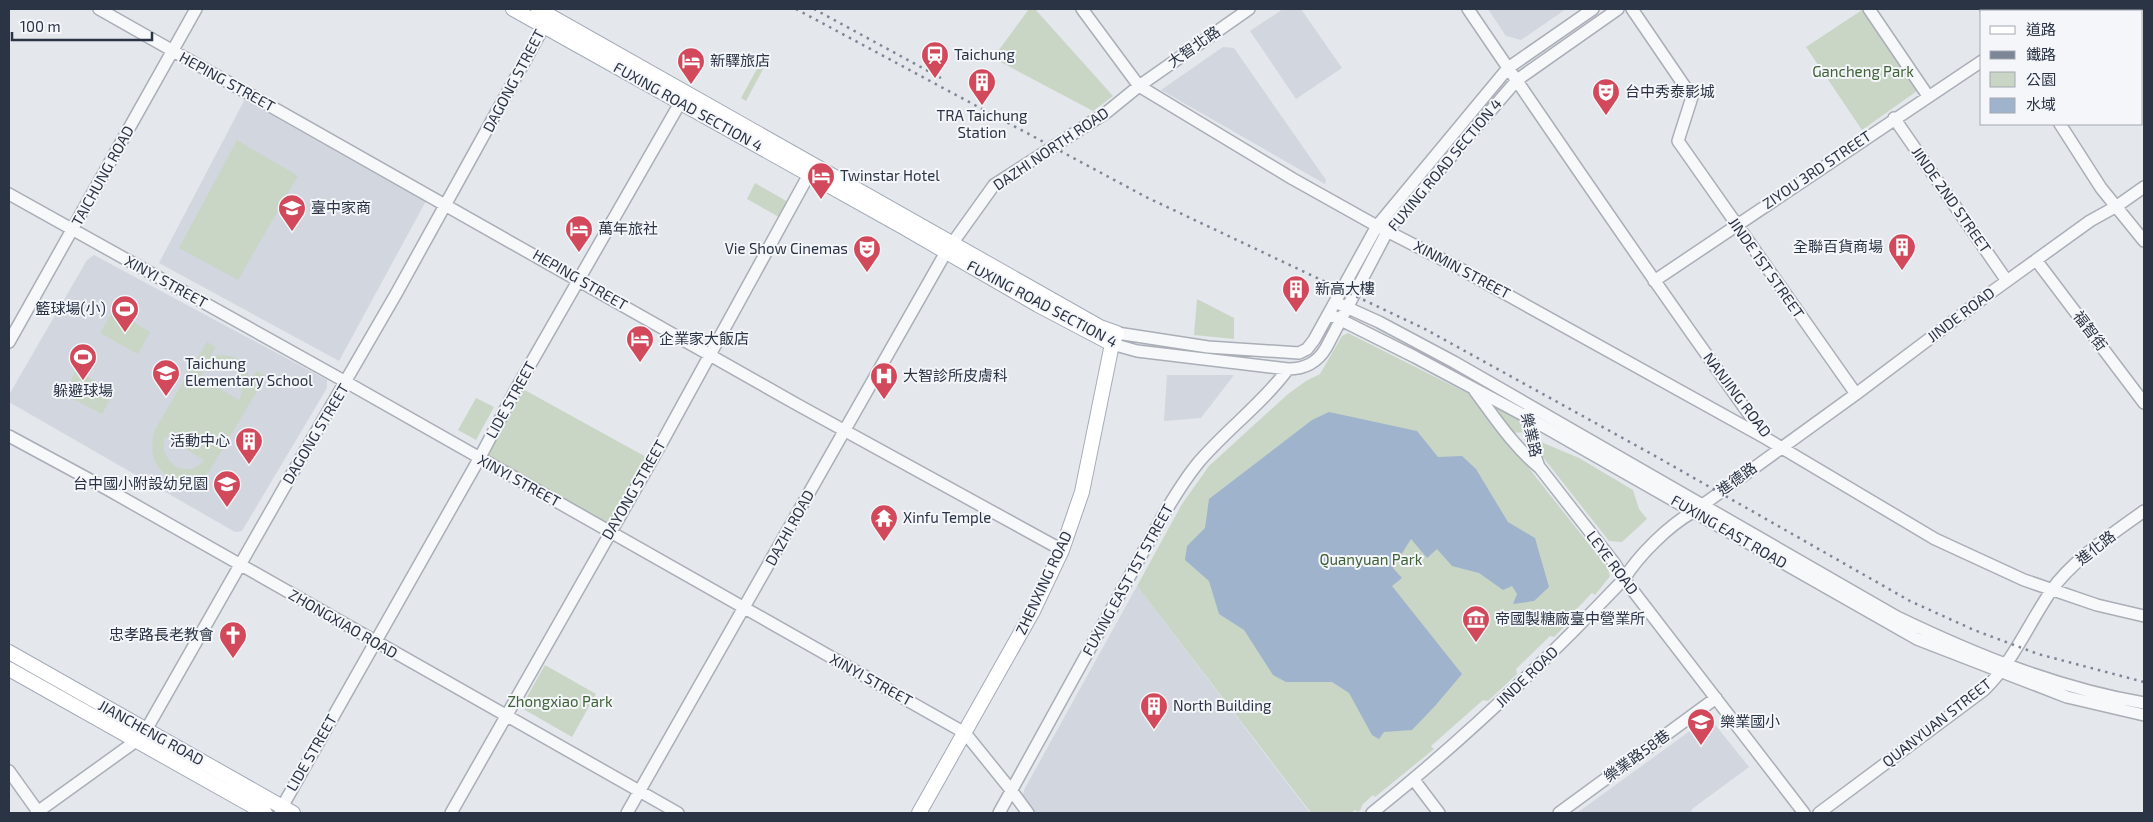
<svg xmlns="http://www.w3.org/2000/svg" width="2153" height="822" font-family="'Exo 2','Noto Sans TC',sans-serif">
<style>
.built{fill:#d2d6de}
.green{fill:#c9d6c5;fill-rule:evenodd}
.water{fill:#9fb4cc}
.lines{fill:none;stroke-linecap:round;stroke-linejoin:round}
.minor-casing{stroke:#a9aeb7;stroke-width:14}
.major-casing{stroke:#a3abb8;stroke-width:16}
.minor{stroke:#f7f8fa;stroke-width:11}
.major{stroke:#fff;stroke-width:14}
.rail{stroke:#7d8696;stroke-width:2.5;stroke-dasharray:2.5 5;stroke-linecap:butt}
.labels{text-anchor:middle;stroke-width:4;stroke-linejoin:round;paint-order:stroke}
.street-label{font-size:15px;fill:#2b3445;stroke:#f4f6f9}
.poi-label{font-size:15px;fill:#2b3445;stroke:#f4f6f9;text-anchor:start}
.park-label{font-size:15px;fill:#3f6138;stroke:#f4f6f9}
</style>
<rect width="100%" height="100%" fill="#e4e7ec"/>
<!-- built -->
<path class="built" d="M1283 9H1301L1342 68 1296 99 1250 31Z
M1488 9H1566L1521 40 1506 36Z
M1223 47 1234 48 1326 180 1325 184 1161 90Z
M245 99 426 201 339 361 159 263Z
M94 255 327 380V388L242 531 235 532 9 402 10 393 87 260Z
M1167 375H1234L1201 418 1164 421Z
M1137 586 1310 813H1018L1025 799 1023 794 1025 788Z
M1709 717 1749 767 1692 809 1691 813H1577Z"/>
<!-- green -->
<path class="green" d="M1029 9H1035L1113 96 1093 111 993 58Z
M1862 10 1917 91 1862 130 1806 47Z
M764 56 769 58 746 101 741 98Z
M237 140 298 176 238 280 179 248Z
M755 183 788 202 779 217 747 199Z
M1197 299 1234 318V339L1194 335Z
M114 310 150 332 138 354 100 333Z
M1348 333 1471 395 1607 567 1610 576 1595 595 1592 593 1568 618 1569 622 1554 637 1550 636 1516 669 1517 674 1488 701 1483 700 1431 746 1434 749 1375 797 1373 795 1362 805 1361 809 1358 812 1355 810 1351 813H1311L1137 586 1182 504 1209 466 1288 394 1306 381 1320 374 1342 336Z
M207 342 216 347 211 356C233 353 245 358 250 381L257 371 266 376 209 472C201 479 190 481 180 479 154 475 149 454 154 431ZM222 364C239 369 247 384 239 400L200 377C204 368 211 365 222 364ZM165 437H166L204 460C196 470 187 471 176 467 166 459 161 449 165 437Z
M76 370 114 392 102 414 64 394Z
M521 388 648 458 610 527 483 457Z
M476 398 494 407 476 440 458 430Z
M1494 405 1523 420 1525 432 1513 433 1493 408Z
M1541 442 1579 458 1633 490 1639 509 1647 519 1622 542 1609 541 1542 456Z
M545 665 596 694 572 737 525 710 523 704Z"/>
<!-- water -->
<path class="water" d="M1329 412 1417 431 1438 457 1462 456 1476 469 1508 522 1535 538 1549 587 1534 601 1513 604 1517 594 1512 586 1503 590 1479 573 1452 566 1437 549 1427 558 1411 539 1393 568 1402 578 1392 586 1462 674 1435 706 1412 730 1384 732 1379 739 1372 735 1349 693 1332 682H1286L1273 675 1244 630 1219 614 1209 581 1185 560 1187 546 1205 528 1209 499 1312 420Z"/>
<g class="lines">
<!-- minor casing -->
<g class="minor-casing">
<path id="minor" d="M99 9 798 405 1062 550
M1082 9 1139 86 1293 179 1377 226 1457 267 1767 439 1935 539 2024 580 2097 605 2144 616
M1468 9C1565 152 1663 295 1764 435
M1632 9 1692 97 1678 141 1856 394
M1869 9 1928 96
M1986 9 1988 11
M1894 118 2007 281
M2060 124 2101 188 2144 241
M9 194 346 382 965 733 1011 790 1028 813
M2036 260 2144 403
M1654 281 1982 61
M1335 302 1379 322 1454 362 1897 617C1976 655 2057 688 2144 703
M1329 314 1415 357 1527 417 1917 639 2067 697 2144 715
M1117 333 1208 347 1299 353 1307 349 1314 340 1377 226 1508 68 1593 9
M9 342 196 9
M1112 344 1137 351 1288 369C1305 369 1317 363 1326 348L1388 230 1517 80 1618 9
M1475 391C1495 418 1514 447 1540 468L1615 564 1624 579 1804 813
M1527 414 1535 456 1539 467
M9 436 107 489 678 813
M9 771 39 813
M1414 780 1439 813
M36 813 136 741 146 730 293 472 396 294 548 19
M280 813 282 807 479 459 515 391 684 96
M451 813 661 444 813 167
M627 813 946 252 994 185 1107 112 1139 86 1249 9
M999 813 1164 514C1174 497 1185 479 1198 463 1226 430 1262 404 1288 369
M1372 813C1462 741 1545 662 1624 579 1638 556 1669 525 1693 512L1856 394 1993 291 2090 221 2117 206 2144 187
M1559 813 1716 698
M1819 813 1984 690C2013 662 2029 623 2051 591 2071 561 2115 532 2144 511"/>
</g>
<!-- major casing -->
<g class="major-casing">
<path id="major" d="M513 9 903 227 1038 305 1112 344
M538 9 1100 327 1117 333 1112 344 1082 492 1062 550 1033 611 919 813
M9 652 293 813
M9 669 265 813"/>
</g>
<!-- minor -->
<use href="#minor" class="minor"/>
<!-- major -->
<use href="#major" class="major"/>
<!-- rail -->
<path class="rail" d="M796 9 1146 197 1425 329 1657 457 1910 601 1974 630 2038 654 2144 682
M814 9 941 78"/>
</g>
<!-- icons -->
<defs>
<g id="station-pin" transform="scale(1.4375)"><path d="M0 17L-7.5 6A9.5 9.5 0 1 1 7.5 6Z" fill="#d1495b" stroke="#f4f6f9"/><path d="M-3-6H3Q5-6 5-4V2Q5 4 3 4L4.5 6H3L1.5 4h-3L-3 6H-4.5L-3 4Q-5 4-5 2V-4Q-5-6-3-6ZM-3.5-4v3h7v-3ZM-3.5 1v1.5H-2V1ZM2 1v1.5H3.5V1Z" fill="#fff"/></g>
<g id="hotel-pin" transform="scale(1.4375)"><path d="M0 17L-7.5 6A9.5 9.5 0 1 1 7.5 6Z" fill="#d1495b" stroke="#f4f6f9"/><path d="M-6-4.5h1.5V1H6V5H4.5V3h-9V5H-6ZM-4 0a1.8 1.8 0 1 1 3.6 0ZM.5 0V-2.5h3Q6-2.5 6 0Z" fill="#fff"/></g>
<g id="building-pin" transform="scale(1.4375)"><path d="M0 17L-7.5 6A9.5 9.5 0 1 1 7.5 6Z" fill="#d1495b" stroke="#f4f6f9"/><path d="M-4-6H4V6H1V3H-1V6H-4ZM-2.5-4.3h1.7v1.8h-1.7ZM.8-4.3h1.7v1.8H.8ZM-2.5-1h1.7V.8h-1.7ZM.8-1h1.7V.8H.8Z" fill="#fff"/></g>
<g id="theatre-pin" transform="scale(1.4375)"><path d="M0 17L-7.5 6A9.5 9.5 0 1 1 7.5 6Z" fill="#d1495b" stroke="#f4f6f9"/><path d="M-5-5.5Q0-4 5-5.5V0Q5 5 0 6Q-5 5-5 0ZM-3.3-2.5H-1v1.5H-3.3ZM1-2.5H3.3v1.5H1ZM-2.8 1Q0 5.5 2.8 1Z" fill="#fff"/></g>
<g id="school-pin" transform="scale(1.4375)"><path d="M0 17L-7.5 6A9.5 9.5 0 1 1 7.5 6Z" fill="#d1495b" stroke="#f4f6f9"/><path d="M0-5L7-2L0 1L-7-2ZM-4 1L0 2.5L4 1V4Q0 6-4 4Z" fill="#fff"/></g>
<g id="stadium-pin" transform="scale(1.4375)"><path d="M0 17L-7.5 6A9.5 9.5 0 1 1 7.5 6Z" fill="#d1495b" stroke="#f4f6f9"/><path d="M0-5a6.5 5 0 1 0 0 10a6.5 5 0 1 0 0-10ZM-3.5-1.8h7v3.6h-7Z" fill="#fff"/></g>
<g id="hospital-pin" transform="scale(1.4375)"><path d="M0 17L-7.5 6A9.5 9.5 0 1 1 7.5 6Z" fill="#d1495b" stroke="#f4f6f9"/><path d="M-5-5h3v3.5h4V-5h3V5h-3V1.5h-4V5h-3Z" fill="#fff"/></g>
<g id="temple-pin" transform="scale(1.4375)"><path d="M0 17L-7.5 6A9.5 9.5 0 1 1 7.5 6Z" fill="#d1495b" stroke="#f4f6f9"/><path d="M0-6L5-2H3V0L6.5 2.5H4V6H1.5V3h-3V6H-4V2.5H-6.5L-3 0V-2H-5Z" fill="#fff"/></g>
<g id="museum-pin" transform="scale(1.4375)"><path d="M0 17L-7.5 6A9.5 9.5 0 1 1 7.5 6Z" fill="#d1495b" stroke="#f4f6f9"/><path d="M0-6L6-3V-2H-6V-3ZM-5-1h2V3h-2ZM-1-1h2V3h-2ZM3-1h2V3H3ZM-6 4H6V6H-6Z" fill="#fff"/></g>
<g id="church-pin" transform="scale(1.4375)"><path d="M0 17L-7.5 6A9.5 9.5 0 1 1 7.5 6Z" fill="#d1495b" stroke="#f4f6f9"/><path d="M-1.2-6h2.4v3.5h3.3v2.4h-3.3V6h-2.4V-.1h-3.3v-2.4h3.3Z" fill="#fff"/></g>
</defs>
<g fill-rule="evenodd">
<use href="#station-pin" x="935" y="55"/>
<use href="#hotel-pin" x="691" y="61"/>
<use href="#building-pin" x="982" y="82"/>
<use href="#theatre-pin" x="1606" y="92"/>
<use href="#hotel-pin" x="821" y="176"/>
<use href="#school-pin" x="292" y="208"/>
<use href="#hotel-pin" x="579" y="229"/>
<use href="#building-pin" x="1902" y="247"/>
<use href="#theatre-pin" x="867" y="249"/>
<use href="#building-pin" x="1296" y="289"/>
<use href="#stadium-pin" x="125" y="309"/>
<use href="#hotel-pin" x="640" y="339"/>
<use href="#stadium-pin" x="83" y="357"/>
<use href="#school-pin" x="166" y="373"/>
<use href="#hospital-pin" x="884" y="376"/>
<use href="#building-pin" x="249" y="441"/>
<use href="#school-pin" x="227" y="484"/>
<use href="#temple-pin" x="884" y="518"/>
<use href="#museum-pin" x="1476" y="619"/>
<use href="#church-pin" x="233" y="635"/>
<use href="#building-pin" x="1154" y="706"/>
<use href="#school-pin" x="1701" y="722"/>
</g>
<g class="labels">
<!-- street labels -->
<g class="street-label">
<text transform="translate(1194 47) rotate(-35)" y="5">大智北路</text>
<text transform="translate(514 81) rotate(-62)" y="5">DAGONG STREET</text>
<text transform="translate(227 82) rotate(29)" y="5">HEPING STREET</text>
<text transform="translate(688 107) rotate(29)" y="5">FUXING ROAD SECTION 4</text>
<text transform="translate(1051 149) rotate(-34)" y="5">DAZHI NORTH ROAD</text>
<text transform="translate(1445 165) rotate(-50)" y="5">FUXING ROAD SECTION 4</text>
<text transform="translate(1817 170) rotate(-34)" y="5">ZIYOU 3RD STREET</text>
<text transform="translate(103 176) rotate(-61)" y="5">TAICHUNG ROAD</text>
<text transform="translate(1951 200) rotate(55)" y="5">JINDE 2ND STREET</text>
<text transform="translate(1766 268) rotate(55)" y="5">JINDE 1ST STREET</text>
<text transform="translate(1462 270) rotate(28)" y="5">XINMIN STREET</text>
<text transform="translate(580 280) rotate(30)" y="5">HEPING STREET</text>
<text transform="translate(166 282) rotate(29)" y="5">XINYI STREET</text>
<text transform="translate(1042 304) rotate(28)" y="5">FUXING ROAD SECTION 4</text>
<text transform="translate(1961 315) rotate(-37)" y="5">JINDE ROAD</text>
<text transform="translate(2090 331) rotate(53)" y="5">福智街</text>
<text transform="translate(1737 395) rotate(53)" y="5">NANJING ROAD</text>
<text transform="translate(511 400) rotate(-61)" y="5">LIDE STREET</text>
<text transform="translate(316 434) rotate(-59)" y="5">DAGONG STREET</text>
<text transform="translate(1531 435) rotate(77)" y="5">樂業路</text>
<text transform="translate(1737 479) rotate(-36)" y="5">進德路</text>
<text transform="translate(519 481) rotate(29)" y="5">XINYI STREET</text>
<text transform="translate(634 490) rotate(-60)" y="5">DAYONG STREET</text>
<text transform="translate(790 528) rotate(-61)" y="5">DAZHI ROAD</text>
<text transform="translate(1729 532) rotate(30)" y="5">FUXING EAST ROAD</text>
<text transform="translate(2096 548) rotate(-38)" y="5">進化路</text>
<text transform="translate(1612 563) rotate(53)" y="5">LEYE ROAD</text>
<text transform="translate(1128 580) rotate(-61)" y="5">FUXING EAST 1ST STREET</text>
<text transform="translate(1044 583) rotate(-65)" y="5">ZHENXING ROAD</text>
<text transform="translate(343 624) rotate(30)" y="5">ZHONGXIAO ROAD</text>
<text transform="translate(1527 677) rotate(-44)" y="5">JINDE ROAD</text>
<text transform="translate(871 680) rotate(29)" y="5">XINYI STREET</text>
<text transform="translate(1937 723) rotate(-38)" y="5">QUANYUAN STREET</text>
<text transform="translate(151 733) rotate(29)" y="5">JIANCHENG ROAD</text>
<text transform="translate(312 753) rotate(-60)" y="5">LIDE STREET</text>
<text transform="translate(1637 756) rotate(-36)" y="5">樂業路58巷</text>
</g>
<!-- poi labels -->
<g class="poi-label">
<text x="954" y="60">Taichung</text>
<text x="710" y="66">新驛旅店</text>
<text x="1625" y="97">台中秀泰影城</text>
<text x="982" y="121" text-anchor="middle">TRA Taichung<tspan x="982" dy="17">Station</tspan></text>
<text x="840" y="181">Twinstar Hotel</text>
<text x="311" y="213">臺中家商</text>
<text x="598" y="234">萬年旅社</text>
<text x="1883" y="252" text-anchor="end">全聯百貨商場</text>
<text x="848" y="254" text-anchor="end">Vie Show Cinemas</text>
<text x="1315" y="294">新高大樓</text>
<text x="106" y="314" text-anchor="end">籃球場(小)</text>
<text x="659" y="344">企業家大飯店</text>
<text x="185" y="369">Taichung<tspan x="185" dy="17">Elementary School</tspan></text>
<text x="903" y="381">大智診所皮膚科</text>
<text x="83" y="396" text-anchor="middle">躲避球場</text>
<text x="230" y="446" text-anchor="end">活動中心</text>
<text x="208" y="489" text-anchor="end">台中國小附設幼兒園</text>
<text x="903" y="523">Xinfu Temple</text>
<text x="1495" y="624">帝國製糖廠臺中營業所</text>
<text x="214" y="640" text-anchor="end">忠孝路長老教會</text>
<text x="1173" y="711">North Building</text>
<text x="1720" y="727">樂業國小</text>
</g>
<!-- park labels -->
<g class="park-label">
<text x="1863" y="77">Gancheng Park</text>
<text x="1371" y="565">Quanyuan Park</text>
<text x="560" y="707">Zhongxiao Park</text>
</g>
</g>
<!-- border -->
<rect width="2153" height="822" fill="none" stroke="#2b3445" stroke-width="20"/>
<!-- legend -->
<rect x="1980" y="10" width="162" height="115" fill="#f4f6f9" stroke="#a4a8b1"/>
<rect x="1990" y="26" width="25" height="8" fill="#ffffff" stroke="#a4a8b1"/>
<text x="2026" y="35" font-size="15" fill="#2b3445">道路</text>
<rect x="1990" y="51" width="25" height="8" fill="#7d8696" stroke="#a4a8b1"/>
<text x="2026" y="60" font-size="15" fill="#2b3445">鐵路</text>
<rect x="1990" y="72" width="25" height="15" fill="#c9d6c5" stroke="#a4a8b1"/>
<text x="2026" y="85" font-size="15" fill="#2b3445">公園</text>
<rect x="1990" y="98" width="25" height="15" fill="#9fb4cc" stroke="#a4a8b1"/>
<text x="2026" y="110" font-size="15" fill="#2b3445">水域</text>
<!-- scale -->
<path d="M12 32v8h140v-8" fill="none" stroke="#2b3445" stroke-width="2.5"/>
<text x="20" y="32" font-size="15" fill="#2b3445" stroke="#f4f6f9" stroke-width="4" paint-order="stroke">100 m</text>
</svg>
